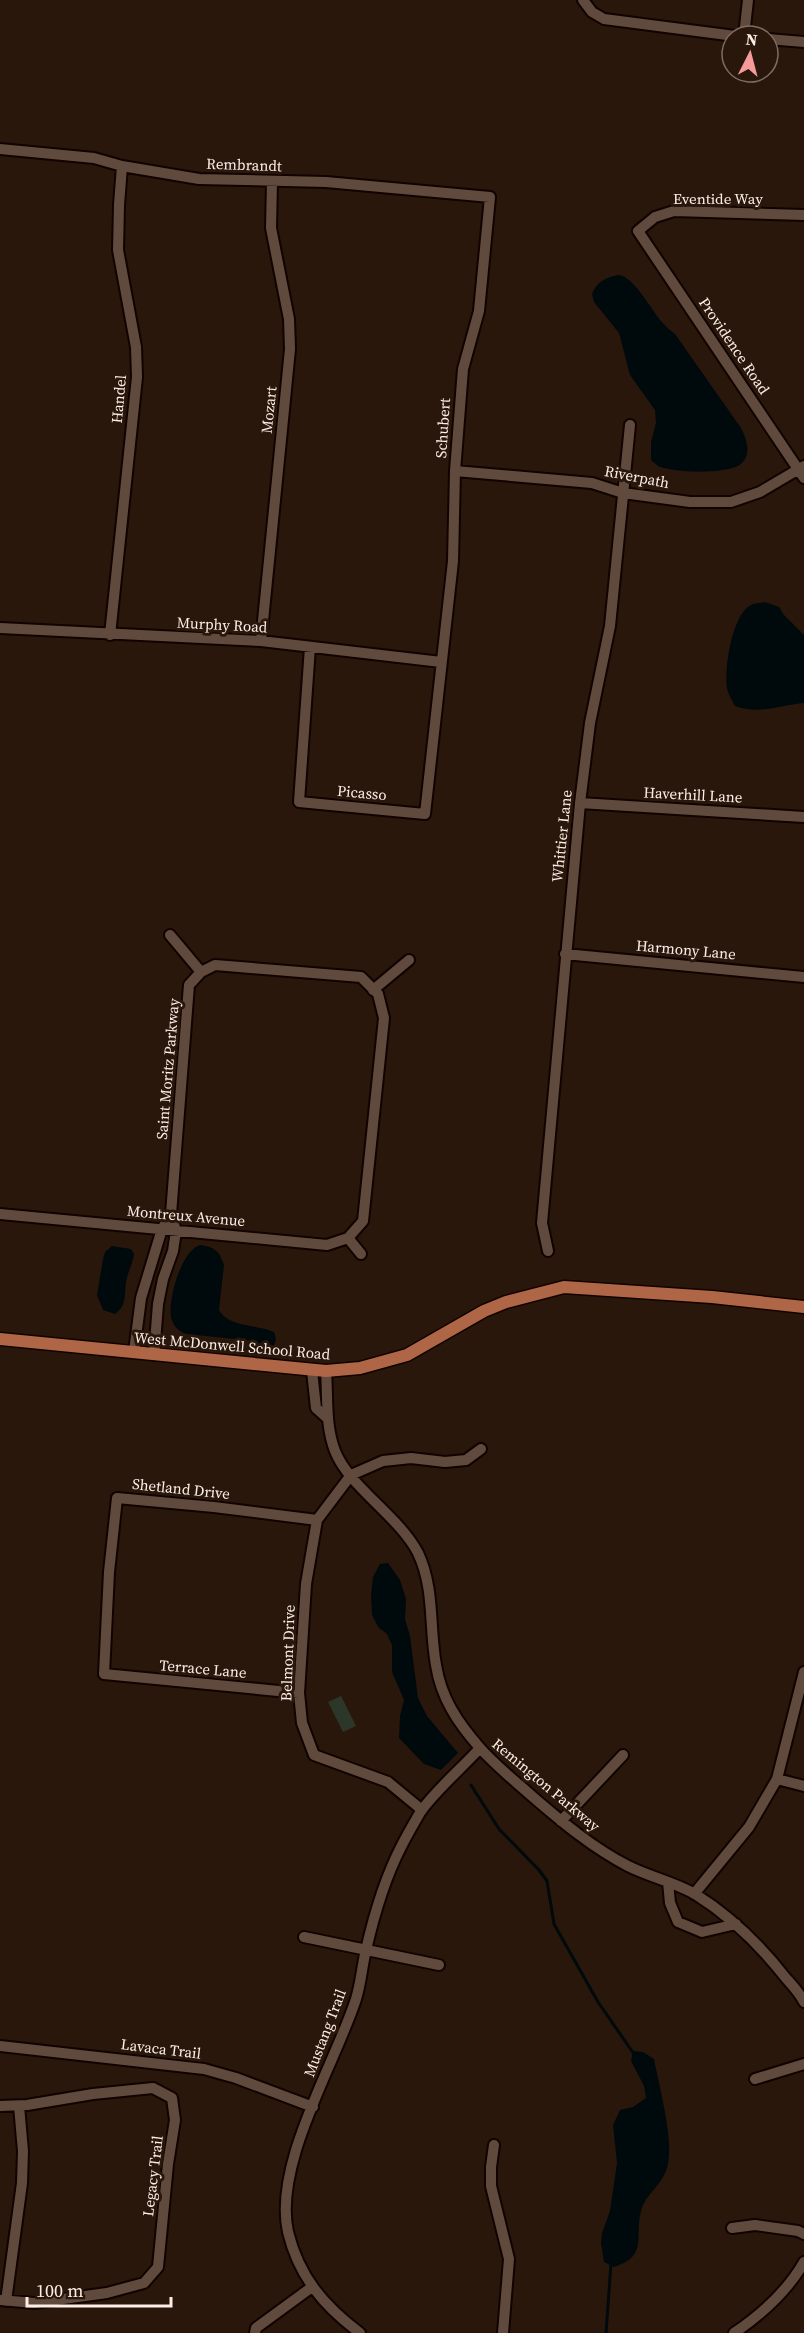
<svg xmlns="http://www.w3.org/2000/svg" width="804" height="2333" font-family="'Source Serif 4',serif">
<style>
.green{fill:#2c3729}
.water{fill:#00090b}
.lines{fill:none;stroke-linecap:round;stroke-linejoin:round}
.stream{stroke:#00090b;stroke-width:3}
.minor-casing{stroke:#110300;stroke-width:14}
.major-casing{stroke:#110300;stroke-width:15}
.minor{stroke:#604a3d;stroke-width:10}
.major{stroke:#af6646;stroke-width:12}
.labels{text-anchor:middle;stroke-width:6;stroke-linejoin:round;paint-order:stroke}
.street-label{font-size:15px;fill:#fbeee6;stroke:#2a170c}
</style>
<rect width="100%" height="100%" fill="#2a170c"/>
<!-- green -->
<path class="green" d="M341 1696 356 1726 343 1732 328 1702Z"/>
<!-- water -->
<path class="water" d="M619 275C634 277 651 309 661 321 665 326 670 330 675 334L741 428C746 438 752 453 742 463 731 475 672 473 658 466 656 464 653 462 651 460V442L656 423 655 410 630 375 619 333 594 302 592 294C597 281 607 277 619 275Z
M765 602 779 607 784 615 804 635V703C780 705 759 715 735 706 732 700 728 694 727 688 724 669 732 614 751 605 754 603 761 603 765 602Z
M200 1245C214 1247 219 1250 224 1265L219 1310C230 1328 256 1324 274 1332L276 1339 274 1346 267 1350 254 1341 186 1334C178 1331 173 1326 171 1317 168 1299 181 1251 200 1245Z
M112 1246 131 1249 134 1254C133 1263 129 1269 127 1278 123 1292 129 1304 115 1314L103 1310 97 1295 103 1259 105 1252Z
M388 1563 400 1580 406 1599 405 1619 410 1636 418 1698 427 1716 458 1753 441 1770 424 1764 399 1738 400 1716 404 1700 392 1672V1645L387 1634 378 1627 372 1615 371 1595 373 1577 380 1564Z
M633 2051 643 2052 654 2059C659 2086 675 2143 667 2168 662 2185 645 2195 641 2211 634 2237 649 2256 614 2267L604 2262 601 2243 602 2233 610 2211 617 2163 613 2125 620 2110 633 2107 646 2098 644 2086 631 2061Z"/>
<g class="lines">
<!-- stream -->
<path class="stream" d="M471 1785 499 1829 539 1870 547 1881 554 1924 598 2002 634 2054
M606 2333 611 2263"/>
<!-- minor casing -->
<g class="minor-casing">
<path id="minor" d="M583 0 592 12 604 19 735 36
M744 36 748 0
M768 39 804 42
M0 149 94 158 122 166 199 179 326 182 490 197 479 311 463 369 455 471 453 561 425 814 299 802 310 647
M804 215 674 211 655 217 638 231 804 478
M455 471 592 483 623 493 690 502H731L760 492 804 466
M0 628 261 641 441 662
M110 635 137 377 136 347 118 250 119 205 122 166
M261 641 290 349 289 319 271 228 272 182
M580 803 804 817
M170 935 201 972
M565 954 804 977
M373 990 409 960
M0 1214 327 1245 348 1238
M171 1214 189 985 201 972 215 965 361 977 378 994 384 1018 363 1221 348 1238
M348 1238 361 1254
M548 1251 542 1223 580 803 590 723 610 626 630 425
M134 1352 141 1298 162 1229 171 1214 176 1231 173 1251 163 1279 158 1304 154 1355
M312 1371 316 1408 326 1417
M326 1371C328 1398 325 1425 335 1451 349 1487 399 1516 418 1553 435 1589 429 1627 436 1665 441 1698 458 1723 480 1748 496 1766 515 1781 533 1797 562 1822 593 1848 628 1866 650 1877 674 1882 695 1894 730 1916 760 1945 785 1977 792 1985 800 1993 804 2002
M299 1693 104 1674 109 1572 117 1498 214 1507 317 1520
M777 1779 804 1786
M422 1810 388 1782 314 1755 302 1723 299 1693 306 1584 317 1520 351 1475 383 1461 411 1458 445 1462 466 1460 481 1449
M561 1821 623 1755
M668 1882 670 1903 678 1922 702 1932 736 1924
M694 1894 749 1827 777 1779 804 1672
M304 1937 439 1965
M0 2046 204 2069 236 2078 313 2107
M755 2079 804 2064
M0 2106 27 2105 93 2094 153 2088 172 2098 175 2120 168 2164 158 2267 144 2283 107 2293 34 2303 0 2300
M494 2145 491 2167V2186L509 2259 503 2333
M732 2228 755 2225 798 2231 804 2234
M6 2301 22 2183 23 2151 19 2106
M255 2333 256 2328 312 2287
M360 2333C324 2306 299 2277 288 2232 273 2164 335 2064 356 1999 361 1983 362 1966 366 1950 374 1915 385 1878 401 1847 407 1835 414 1823 421 1811 437 1789 461 1769 480 1748
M734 2333C762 2314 787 2292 804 2262"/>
</g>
<!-- major casing -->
<g class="major-casing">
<path id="major" d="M0 1339 326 1371 360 1368 407 1355 484 1311 506 1302 564 1287 712 1297 804 1307"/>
</g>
<!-- minor -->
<use href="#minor" class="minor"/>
<!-- major -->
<use href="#major" class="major"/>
</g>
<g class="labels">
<!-- street labels -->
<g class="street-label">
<text transform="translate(244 165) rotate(2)" y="5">Rembrandt</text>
<text x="718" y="204">Eventide Way</text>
<text transform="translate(734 346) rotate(56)" y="5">Providence Road</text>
<text transform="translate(119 399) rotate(-85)" y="5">Handel</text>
<text transform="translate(269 410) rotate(-84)" y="5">Mozart</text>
<text transform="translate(443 428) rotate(-86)" y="5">Schubert</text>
<text transform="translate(637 477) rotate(11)" y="5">Riverpath</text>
<text transform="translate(222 625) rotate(3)" y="5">Murphy Road</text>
<text transform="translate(362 793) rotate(5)" y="5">Picasso</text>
<text transform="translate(693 795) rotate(3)" y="5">Haverhill Lane</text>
<text transform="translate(562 836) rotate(-84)" y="5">Whittier Lane</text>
<text transform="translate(686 950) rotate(5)" y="5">Harmony Lane</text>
<text transform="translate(168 1069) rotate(-85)" y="5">Saint Moritz Parkway</text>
<text transform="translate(186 1216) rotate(5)" y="5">Montreux Avenue</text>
<text transform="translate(232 1346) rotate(5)" y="5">West McDonwell School Road</text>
<text transform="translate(181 1489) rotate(6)" y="5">Shetland Drive</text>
<text transform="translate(288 1653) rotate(-88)" y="5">Belmont Drive</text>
<text transform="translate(203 1669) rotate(5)" y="5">Terrace Lane</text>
<text transform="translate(546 1785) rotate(40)" y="5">Remington Parkway</text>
<text transform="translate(325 2033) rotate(-69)" y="5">Mustang Trail</text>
<text transform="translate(161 2049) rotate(7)" y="5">Lavaca Trail</text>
<text transform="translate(153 2176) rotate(-83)" y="5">Legacy Trail</text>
</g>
</g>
<!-- north arrow -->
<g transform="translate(750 54) rotate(6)"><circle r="28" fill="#2a170c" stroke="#7e6d63" stroke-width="1.5"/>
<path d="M0-4.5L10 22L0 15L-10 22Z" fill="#f59b99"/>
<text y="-9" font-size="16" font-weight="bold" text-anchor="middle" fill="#fbeee6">N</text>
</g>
<!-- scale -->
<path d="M27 2297v9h144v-9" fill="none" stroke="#fbeee6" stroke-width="3"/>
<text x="36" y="2297" font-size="18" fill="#fbeee6" stroke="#2a170c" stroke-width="4.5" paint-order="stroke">100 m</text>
</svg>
